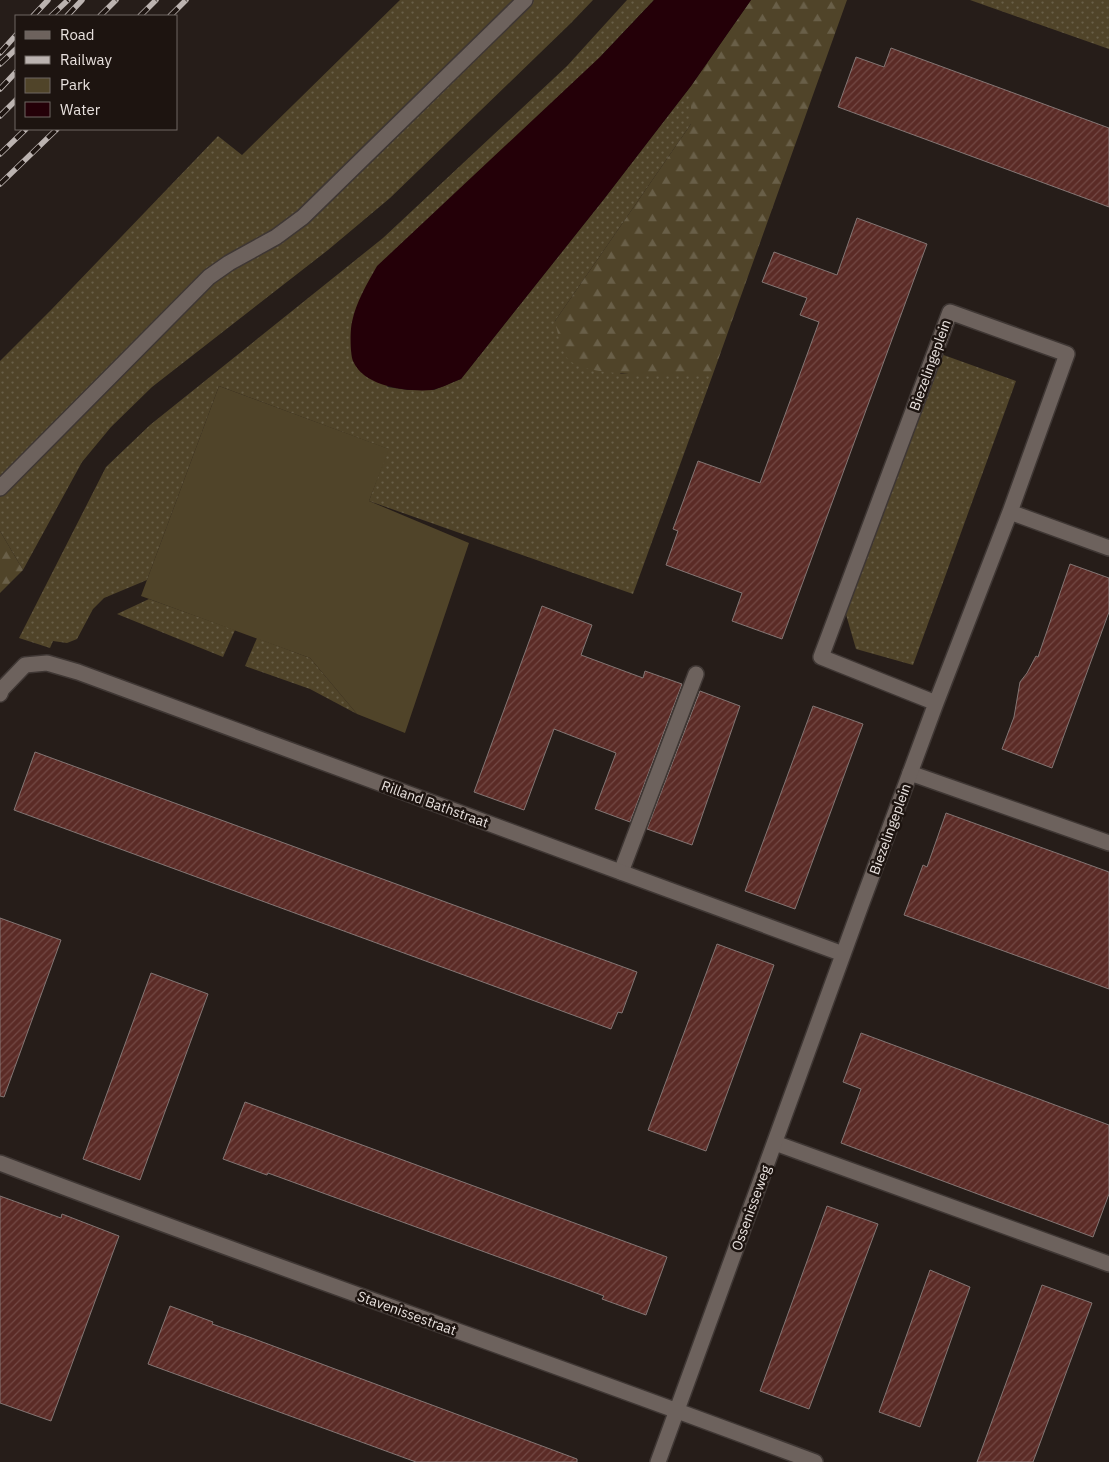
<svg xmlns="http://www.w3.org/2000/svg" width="1109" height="1462" font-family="'IBM Plex Sans',sans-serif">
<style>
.grass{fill:url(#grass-dots)}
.forest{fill:url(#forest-firs)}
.green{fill:#504429}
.water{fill:#240008}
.building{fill:url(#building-hatch);stroke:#837674}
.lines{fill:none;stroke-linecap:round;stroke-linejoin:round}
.lane-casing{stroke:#3f3734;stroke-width:18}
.street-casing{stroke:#3f3734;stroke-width:18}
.lane{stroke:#6d625d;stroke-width:15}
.street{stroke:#6d625d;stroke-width:15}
.rail-casing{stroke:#bbb3b0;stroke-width:5.5}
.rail{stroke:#1d1410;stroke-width:4;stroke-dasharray:11;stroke-linecap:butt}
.labels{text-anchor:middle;stroke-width:5;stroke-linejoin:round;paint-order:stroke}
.street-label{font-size:14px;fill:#e8e1de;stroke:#1d1410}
</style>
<defs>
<pattern id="grass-dots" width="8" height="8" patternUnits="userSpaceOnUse" patternTransform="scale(1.25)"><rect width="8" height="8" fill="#504429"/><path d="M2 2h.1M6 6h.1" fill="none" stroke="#695f48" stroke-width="1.8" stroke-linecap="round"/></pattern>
<pattern id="forest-firs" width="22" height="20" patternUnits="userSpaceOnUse" patternTransform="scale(1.25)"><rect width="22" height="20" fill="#504429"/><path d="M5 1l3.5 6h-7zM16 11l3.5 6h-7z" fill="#695f48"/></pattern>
<pattern id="building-hatch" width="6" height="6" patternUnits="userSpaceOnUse" patternTransform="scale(1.25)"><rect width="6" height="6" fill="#5b2b26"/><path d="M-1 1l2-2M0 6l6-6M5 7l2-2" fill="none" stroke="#734945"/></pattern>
</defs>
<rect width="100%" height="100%" fill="#261d19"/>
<!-- grass -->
<path class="grass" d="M400 0H593L571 23 390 198 328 250 152 387 111 427 82 462 23 570 0 531V361L51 310 218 136 242 155Z
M627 0H654L601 56 387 387 408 390H434L461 379 604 199 691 86V124L555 321 621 374H713L633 594 369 501 388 449 219 386 147 580 104 598 93 609 77 639 67 643 53 641 50 648 19 638 106 467 150 425 383 238 567 66Z
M970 0H1109V49Z
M938 353 1016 381 913 665 856 649 845 611Z
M149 599 235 630 223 657 117 614Z
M257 638 310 658 357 714 310 689 245 666Z"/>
<!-- forest -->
<path class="forest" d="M751 0H847L713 374C684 374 584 380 567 358 560 348 558 333 555 321L691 124V86Z
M0 531 23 570 0 593Z"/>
<!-- green -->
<path class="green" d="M219 386 389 449 369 501 469 543 405 733 357 714 310 658 141 596Z"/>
<!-- water -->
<path class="water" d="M654 0H751L691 86 604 199 461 379C452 382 442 388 432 390 408 392 364 387 353 361 350 354 350 330 352 322 356 302 367 284 377 266L601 56Z"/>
<!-- building -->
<path class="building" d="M891 48 1109 128V207L838 107 856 57 884 67Z
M857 218 927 244 782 639 732 621 742 593 666 565 678 531 673 529 698 461 760 483 819 322 800 315 807 298 762 282 774 252 837 275Z
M1070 564 1109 578V612L1052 768 1002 749 1014 717 1020 682 1027 673 1036 656 1038 657Z
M542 606 592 625 581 655 643 678 645 671 682 684 630 822 595 809 616 753 554 729 524 810 474 792Z
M700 691 740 706 692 845 647 829Z
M813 706 863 724 795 909 745 891Z
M35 752 637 972 622 1013 618 1012 611 1029 14 810Z
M946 813 1109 872V989L904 915 923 865 927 867Z
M0 918 61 940 4 1097 0 1096Z
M717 944 774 965 706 1151 648 1130Z
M151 973 208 994 140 1180 83 1159Z
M861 1033 1109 1125V1194L1093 1237 841 1143 861 1089 843 1082Z
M245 1102 667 1257 646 1315 602 1299 604 1296 567 1282 268 1173 267 1175 223 1159Z
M0 1196 61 1218 62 1214 119 1236 51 1421 0 1403Z
M827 1206 878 1224 809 1409 760 1391Z
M930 1270 970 1287 920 1427 879 1412Z
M1042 1285 1092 1303 1033 1462H977Z
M170 1306 213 1322 212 1324 249 1337 577 1459V1462H416L148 1364Z"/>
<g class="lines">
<!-- lane casing -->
<g class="lane-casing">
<path id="lane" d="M0 488 209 277 229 263 276 237 303 217 525 0
M910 773 1109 843
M621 872 696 674
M775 1143 1109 1264"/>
</g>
<!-- street casing -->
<g class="street-casing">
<path id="street" d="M1010 512 1109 548
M0 694 2 689 25 665 47 663 78 672 843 954
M0 1163C271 1266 544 1360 815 1462
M658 1462 860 908 936 703 1010 512 1067 354 950 312 821 657 936 703"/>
</g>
<!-- lane -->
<use href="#lane" class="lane"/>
<!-- street -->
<use href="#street" class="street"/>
<!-- rail casing -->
<g class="rail-casing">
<path id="rail" d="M33 16 48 0
M51 16 68 0
M67 16 82 0
M100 16 116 0
M140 16 156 0
M170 16 186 0
M0 53 16 35
M0 64 16 49
M0 89 16 72
M0 116 16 100
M0 154 26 129
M0 184 57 129"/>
</g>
<!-- rail -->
<use href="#rail" class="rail"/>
</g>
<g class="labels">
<!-- street labels -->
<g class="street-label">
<text transform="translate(930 365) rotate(-70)" y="5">Biezelingeplein</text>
<text transform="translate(435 804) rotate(20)" y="5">Rilland Bathstraat</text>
<text transform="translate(890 829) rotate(-70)" y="5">Biezelingeplein</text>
<text transform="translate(751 1208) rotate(-70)" y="5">Ossenisseweg</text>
<text transform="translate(407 1313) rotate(20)" y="5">Stavenissestraat</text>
</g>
</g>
<!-- legend -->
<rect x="15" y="15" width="162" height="115" fill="#1d1410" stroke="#6e6662"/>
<rect x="25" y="31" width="25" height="8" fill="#6d625d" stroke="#6e6662"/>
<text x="60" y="40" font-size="15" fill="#e8e1de">Road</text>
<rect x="25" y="56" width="25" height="8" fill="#bbb3b0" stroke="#6e6662"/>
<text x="60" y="65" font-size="15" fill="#e8e1de">Railway</text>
<rect x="25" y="78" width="25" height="15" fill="#504429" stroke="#6e6662"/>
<text x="60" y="90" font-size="15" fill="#e8e1de">Park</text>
<rect x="25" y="102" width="25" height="15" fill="#240008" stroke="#6e6662"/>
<text x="60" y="115" font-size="15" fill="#e8e1de">Water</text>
</svg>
